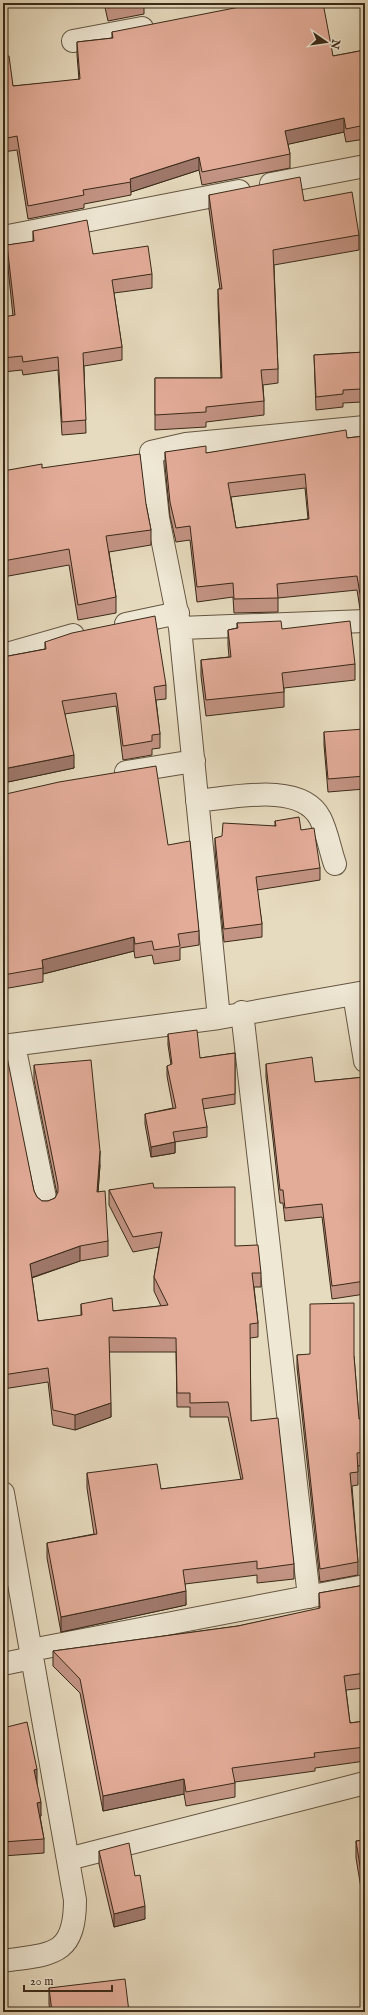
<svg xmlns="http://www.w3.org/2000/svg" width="368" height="2015" font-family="'IM FELL English',serif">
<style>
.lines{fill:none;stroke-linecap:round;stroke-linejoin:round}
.minor-casing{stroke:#645642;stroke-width:24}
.minor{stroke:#efe8d5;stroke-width:22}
.wall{fill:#c39484;stroke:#392918;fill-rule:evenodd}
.shaded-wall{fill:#9f786b;stroke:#392918}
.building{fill:#e3ac99;stroke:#392918;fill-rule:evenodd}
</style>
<rect width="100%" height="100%" fill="#e7dbbf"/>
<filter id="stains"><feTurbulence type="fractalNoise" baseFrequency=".005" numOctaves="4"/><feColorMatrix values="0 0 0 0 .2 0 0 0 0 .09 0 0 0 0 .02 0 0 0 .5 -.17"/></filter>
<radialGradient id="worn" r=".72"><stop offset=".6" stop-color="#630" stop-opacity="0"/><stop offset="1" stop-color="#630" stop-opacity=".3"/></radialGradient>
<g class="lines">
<!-- minor casing -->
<g class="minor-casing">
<path id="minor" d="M73 41 142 28
M271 184 365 166
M3 237 239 191
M126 624 178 613
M180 628 365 621
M3 655 73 635
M126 772 194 761
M197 801C231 798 301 781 320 818 327 831 330 850 335 864
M354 994 365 1061
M242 1012 309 1597
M219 1018 180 628 158 518 151 452 186 444 365 427
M14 1045 46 1203
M3 1046 219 1018 365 992
M3 1493 75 1900C75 1957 51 1954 3 1961
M31 1650 365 1586
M3 1664 32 1658
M68 1859 365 1783"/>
</g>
<!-- minor -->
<use href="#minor" class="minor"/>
</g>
<!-- wall -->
<path class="wall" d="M104 3H144V14L108 21Z
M192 3H200L192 5Z
M112 32 333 56 365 50V139L346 142 344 132 288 144 290 154V168L202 185 199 170 131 192V195L84 204V208L28 219 17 150 3 152V56L13 86 79 80 77 55V42L112 38Z
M209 195 304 201 359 235V250L274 265 278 369V383L263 385 264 401V415L206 422V427L155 430V378H221L218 304V289H220L209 209Z
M33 231 93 254 152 274V288L114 293 122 347V360L84 366 86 433 62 435 58 370 23 375 22 370 3 372V317L13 316 7 258V245L33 242Z
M365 328V345L364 341V329Z
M365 352V388H361V402L343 403V407L316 410 314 355Z
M365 436V609H360L357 590 278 598V612L234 613 233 597 197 602 190 540 176 542 170 516 165 466V452L206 453ZM305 488 308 519 236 528 231 497Z
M42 468 146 504 151 530V545L109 552 116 597V613L78 620 69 565 3 577V471Z
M237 623 282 629 355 664V680L284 688V707L206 716 201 676V660L229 657 228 645V630L237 628Z
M45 642 166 685V699L156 700 160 734V748L152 749V755L123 760 116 706 65 714 74 768 3 783V657L45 649Z
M324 732 365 741V789L328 792 324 745Z
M3 794 168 845 199 931V945L180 948V960L154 964 152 955 135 958 134 951 43 974V982L3 989Z
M275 821 301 830 320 868V880L257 890 262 924V937L224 942 215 851V838L275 826Z
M168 1034 200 1058 235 1053V1104L203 1109 207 1127V1137L175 1142V1153L151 1157 145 1124V1114L173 1108 167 1076V1066L171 1065 168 1045Z
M3 1048 34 1191 37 1197 42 1201H48L55 1198 57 1194 34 1080V1065L100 1165 98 1192 108 1241V1256L80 1261 32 1278 38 1321 81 1316V1304L113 1311 161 1306 154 1291V1277L159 1247 133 1252 109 1205V1190L154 1188 235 1246 261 1273V1287H254L258 1323V1337L250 1338 251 1421 294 1564V1579L257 1583V1575L185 1584 186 1605 61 1632 47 1558V1543L94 1534 87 1488V1473L161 1489 241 1480 228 1417H190V1407H177L176 1352H109L111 1417 75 1430 53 1425 48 1382 3 1389Z
M266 1064 315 1082 365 1077V1294L332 1299 322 1217 285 1221 283 1203H280L266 1077Z
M297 1355 354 1356 359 1419H365V1465L358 1466V1485L352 1486 358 1562V1575L320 1582 297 1368Z
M365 1585V1688L346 1690 350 1723 365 1721V1761L315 1768V1771L235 1782V1797L186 1806 184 1794 103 1811 80 1693 53 1666V1651L238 1626 319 1609V1593Z
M3 1728 37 1783 41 1816H40L44 1839V1853L3 1856 4 1937H3Z
M365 1840V1894H362L356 1858V1841Z
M99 1851 135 1876 145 1919 114 1927 99 1864Z
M49 1988 129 2012H50L49 2004Z"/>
<!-- shaded-wall -->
<path class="shaded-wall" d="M344 118V132L285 145V131Z
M199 157V170L131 192 130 179Z
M74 755V768L3 783V769Z
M134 937V951L43 974V968L42 960Z
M175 1142V1153L151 1157V1147Z
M100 1151V1165L97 1206V1192Z
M80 1246V1261L30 1278V1264Z
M111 1403V1417L75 1430V1415Z
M186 1591V1605L61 1632V1617Z
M37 1769V1783L34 1784V1770Z
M184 1779V1794L103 1811V1796Z
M41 1802V1816L37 1817V1803Z
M145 1906V1919L114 1927V1914Z"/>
<!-- building -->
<path class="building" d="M107 3H132L108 8Z
M260 3H323L333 56 365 50V125L346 129 344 118 285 131 290 154 202 172 199 157 130 179 131 182 83 190 84 195 28 206 17 136 3 139V56H9L13 86 80 79 77 42 113 38 112 32Z
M300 177 304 201 352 192 359 235 273 250 278 369 261 370 264 401 206 407V412L155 415V378H222L218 289H222L209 195Z
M87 220 93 254 148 246 152 274 112 280 122 347 83 353 86 420 62 422 58 357 23 362 22 356 3 358V317L15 315 7 245 34 241 33 231Z
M365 352V375L361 376V389L343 390V394L316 397 314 355Z
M346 430 347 438 365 436V595L360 594 357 576 277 584 278 598 234 599 233 583 197 587 190 526 176 528 170 502 165 452 206 446V453ZM305 474 309 519 236 528 228 483Z
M140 454 146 504 151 530 106 536 116 597 78 605 69 549 3 561V471L42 464V468Z
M155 616 166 685 154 687 160 734 152 735V741L123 746 116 693 62 701 74 755 3 769V657L46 649 45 642 72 633Z
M281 621 282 629 350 621 355 664 282 673 284 692 206 700 201 660 231 657 228 630 238 628 237 623Z
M364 729 365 741V776L328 779 324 732Z
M156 766 168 845 190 841 199 931 178 934 180 946 154 950 152 941 135 944 134 937 42 960 43 968 3 975V794H6L59 782Z
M299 817 301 830 314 828 320 868 256 877 262 924 224 929 215 838 222 836 223 823 276 826 275 821Z
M197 1030 200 1058 235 1053V1094L202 1099 207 1127 173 1132 175 1142 151 1147 145 1114 176 1108 167 1066 172 1064 168 1034Z
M5 1047 34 1191 37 1197 42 1201H48L55 1198 58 1192V1186L34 1065 91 1060 100 1151 97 1192 105 1191 108 1241 80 1246 30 1264 38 1321 82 1315 81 1304 112 1298 113 1311 168 1305 154 1277 162 1232 133 1237 109 1190 153 1183 154 1188 235 1187V1246L258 1245 261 1273H252L258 1323 250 1324 251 1421 278 1418 294 1564 257 1569V1561L183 1570 186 1591 61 1617 47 1543 97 1534 87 1473 157 1464 161 1489 243 1479 228 1402 190 1403V1393H177L176 1338 109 1337 111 1403 75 1415 53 1410 48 1368 3 1375V1048Z
M312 1057 315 1082 365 1077V1281L332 1286 322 1204 285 1208 283 1190H280L266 1064Z
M354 1303V1356L359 1419H365V1452L357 1453 358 1472 350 1473 358 1562 320 1569 297 1355 310 1354V1304Z
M365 1585V1673L344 1676 350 1723 365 1721V1747L314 1753 315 1757 232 1768 235 1783 186 1792 184 1779 103 1796 80 1679 53 1651 238 1626 320 1608 319 1593Z
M27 1722 37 1769 34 1770 41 1802 37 1803 44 1839 3 1842V1728Z
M365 1840V1877L362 1878 356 1841Z
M129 1843 135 1876 140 1875 145 1906 114 1914 99 1851Z
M3 1850 4 1923H3Z
M125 1979 129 2012H52L49 1988Z
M3 1989H5L6 2012H3Z"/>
<!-- margin -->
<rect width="368" height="2015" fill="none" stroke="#e7dbbf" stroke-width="16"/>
<rect x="4" y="4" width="360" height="2007" fill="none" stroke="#392918" stroke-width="2"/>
<rect x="8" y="8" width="352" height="1999" fill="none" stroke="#392918"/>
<!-- north arrow -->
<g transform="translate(326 42) rotate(103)" stroke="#efe8d5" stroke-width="3" paint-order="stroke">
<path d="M0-3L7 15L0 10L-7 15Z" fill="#392918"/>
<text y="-6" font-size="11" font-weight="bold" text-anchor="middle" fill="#392918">N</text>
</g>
<!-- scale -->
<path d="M24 1985v6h88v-6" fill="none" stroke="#392918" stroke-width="2"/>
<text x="30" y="1985" font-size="12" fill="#392918" stroke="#efe8d5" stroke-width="3" paint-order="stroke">20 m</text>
<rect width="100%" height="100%" filter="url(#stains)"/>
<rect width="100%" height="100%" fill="url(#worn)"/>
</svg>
